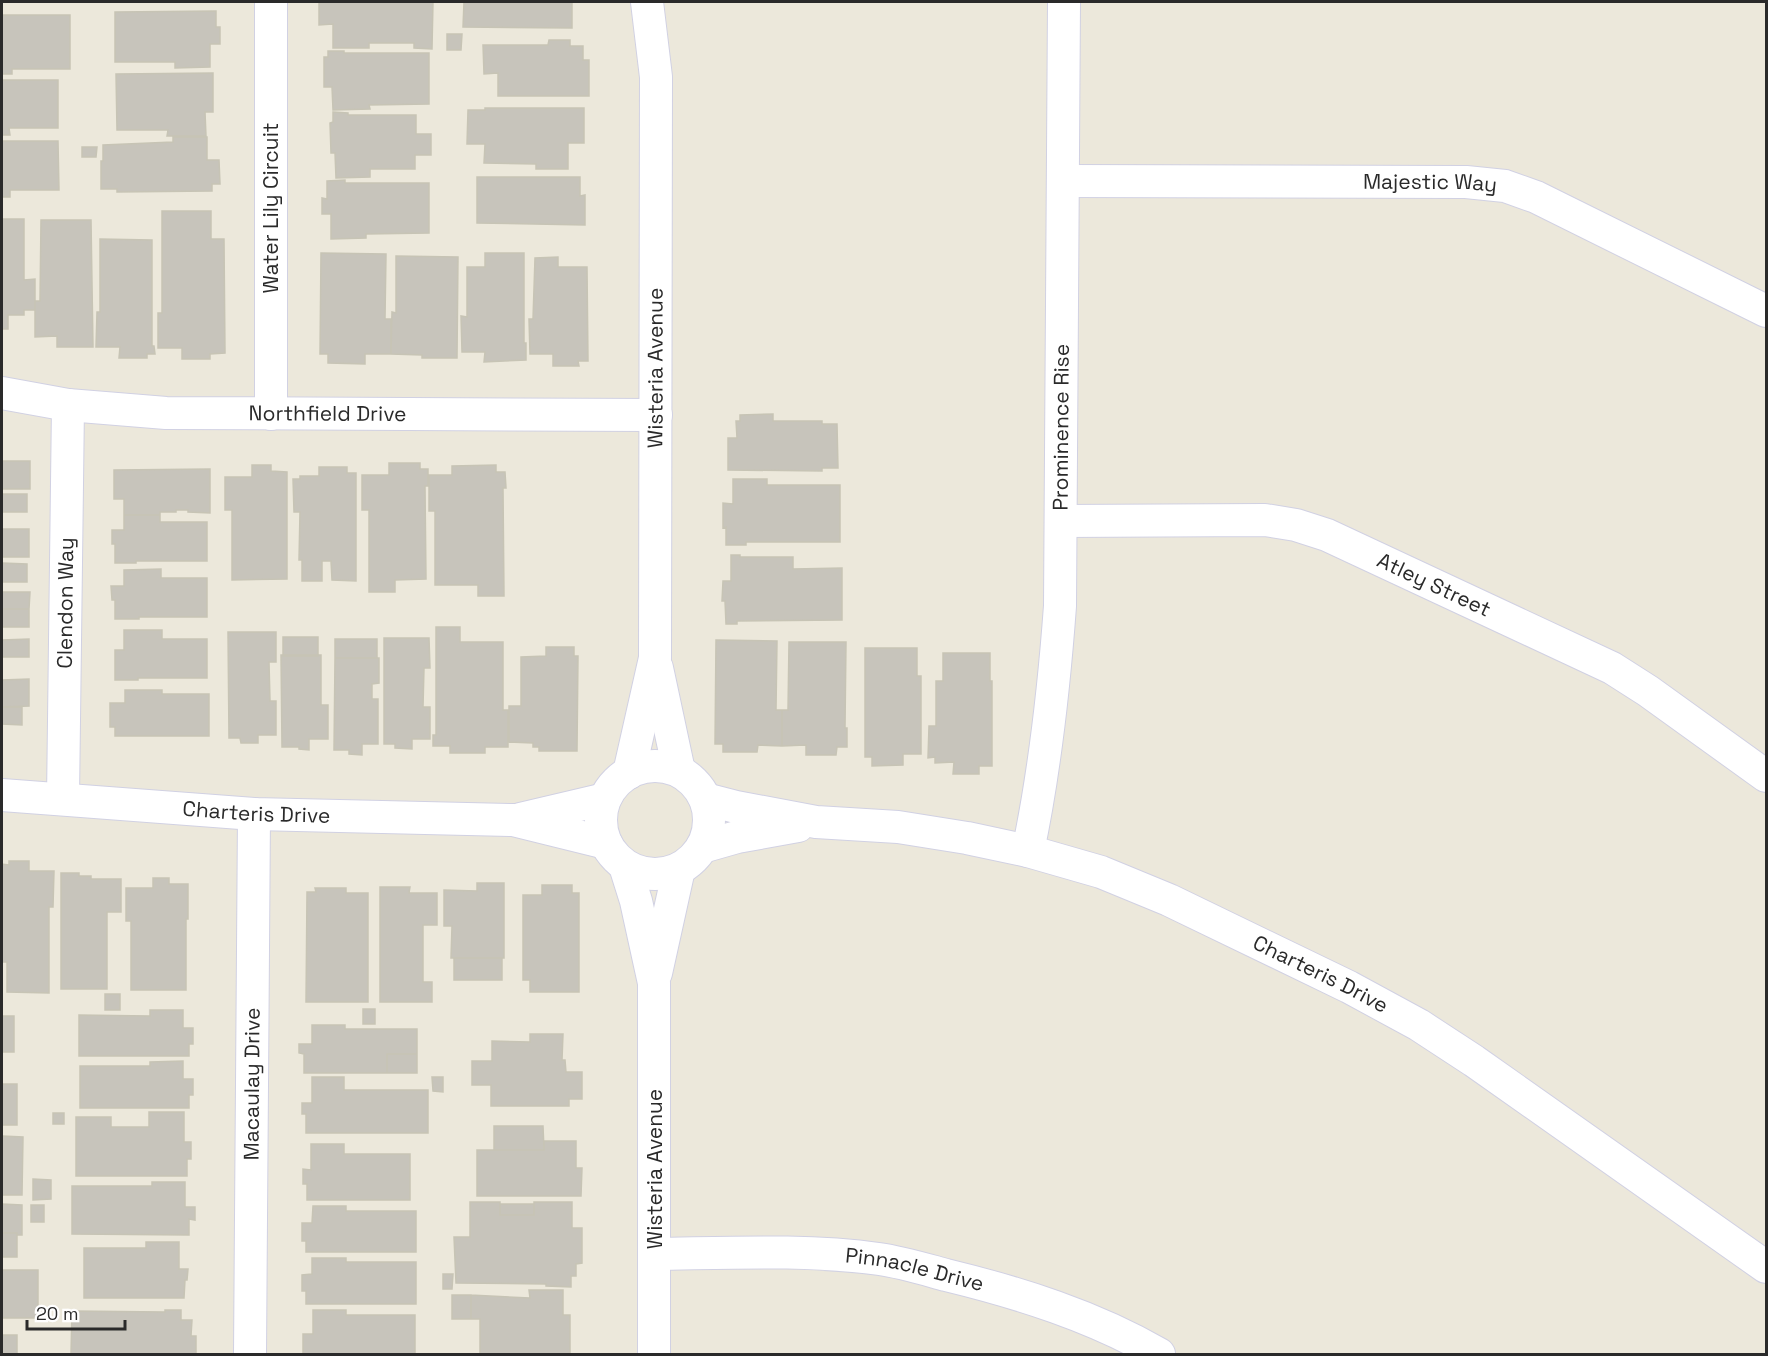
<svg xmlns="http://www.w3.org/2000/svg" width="1768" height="1356" font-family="'Space Grotesk',sans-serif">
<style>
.building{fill:#c7c4bb;stroke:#c7c4b5;stroke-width:1.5}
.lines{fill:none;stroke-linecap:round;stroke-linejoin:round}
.street-casing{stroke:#d1d1e3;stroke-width:34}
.street{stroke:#fff;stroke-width:32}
.labels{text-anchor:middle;stroke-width:4.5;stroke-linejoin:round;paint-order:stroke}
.street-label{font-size:21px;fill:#2a2a2a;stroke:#fff}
</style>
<rect width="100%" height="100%" fill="#ece8db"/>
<!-- building -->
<path class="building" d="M321 2H433L432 49 414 48V43H369V48H333V24L319 25V3Z
M464 2H572V28L463 27Z
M216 11V27H220V44H210V67L175 68V62H115V12Z
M2 15H70V69H12V74H2Z
M447 34H462L461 50H447Z
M549 40H570V46H583V60H589V96H498V73L484 74 483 45H548Z
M328 51H344V53H429V104L369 105 370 109 333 110 332 87H324V57H328Z
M213 73V112H205L206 136H167L168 130H117L116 74Z
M2 80H58V128H9L10 135H2Z
M485 108H584V143H568V169H536V164L484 163 485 144H467L468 110H485Z
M333 112 348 113V115H416V134H431V155H415V169H370V177L336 178 335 153H331L330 123 333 122Z
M173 137H207V160H219L220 184H212V191L117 192V189H101V161H103V145L173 142Z
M2 141H58L59 190H10V197H2Z
M82 147H97L96 157H82Z
M477 177H580V196L585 195V225L477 223Z
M345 180V183H429V233L366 234V238L331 239V214H322V198L327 199V181Z
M162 211H211V239H224L225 353 210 354V359H182V348H158V313H162Z
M2 219H24V280L35 279V310H24V315H8V329H2Z
M41 220H91L93 347H57V336L35 337V301H40Z
M100 239 152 240V346H154L155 354H147V358H119L120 347H96L97 312H100Z
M321 253 386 254 385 319H391V354H365V364L328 363V354H320Z
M485 253H524V343H526V360L484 362 485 352H462L461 316 467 317V267H485Z
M396 256 458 257 457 358H422V355L391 354 392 312 396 313Z
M558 257V267H587L588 361H578L579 366H553V354H530L529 319H533L535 258Z
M773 414V421H822V424H837L838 468H822V471L728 470V438H737L736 421H740V415Z
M2 461H30V489H2Z
M389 463H420V469H428V486H425L426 579 395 580V592H369V510H362V475H389Z
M252 465H271V471L287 472V579L232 580V510H225V477H252Z
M496 465V472H505L506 488H503L504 596H478V585H435V511H429V475H452V466Z
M319 467H347V473H356V581L332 580 331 561H322V581H302V560H299L300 512H294L293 479H300V476H319Z
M210 469V513L188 512V510H176V512H160V515H124V499H114V470Z
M733 479H767V485H840V542H746V545H726V527L723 528V503L733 504Z
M2 494H27V512H2Z
M124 515H160V522H207V561H136V563H115V544H112V530H124Z
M2 529H29V557H2Z
M731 555H740V557H793V569L842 568V620L737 621V624H726L725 601H722L723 581H731Z
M2 563 27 564V582H2Z
M161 569V578H207V617H139V619H115V600H112L111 586H124V570Z
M2 592H30L29 609H2Z
M2 609H29V627H2Z
M436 627H460V642H503V710H508V747H485V753H450V746H433V735H436Z
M124 630H162V639H207V678H138V680H115V650H124Z
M228 632H276V662H269L270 701H276V735H258V743H241L240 738H229Z
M283 637H318V656H283Z
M384 638H429L430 668H424L423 707H430V739H412V749L395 748V744H384Z
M29 639V657H2V640Z
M335 639H377V658H335Z
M716 640 777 641 776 710H782V746L758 745 757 752H723V744H715Z
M789 642H846L845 728H847V747H837L836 755H806V745L782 746V710H788Z
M546 647H574V656H578L577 751H539V747H533V743L509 742V706H521V657L546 656Z
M865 648H917V676H921V754H903V765L872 766V757H865Z
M943 653H990V681H992V766H979V774H953L954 762 935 763V757L928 758 929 726H936V681H943Z
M281 655H321V705H328V739H309V750L299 749V747H282Z
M335 658H379V683L372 684V699H378V744H362V755L349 754V750H334Z
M29 679V706L2 707V680Z
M125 690H162V694H209V736H115V727H110V703H125Z
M2 707H22V725L2 724Z
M9 861H29V871H54L53 907H49V993L7 992V962H2V864L9 865Z
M61 873H79V876H91V879H121V912H107V989H61Z
M153 878H169V884H188V919H186V990H131V921H126V888H153Z
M477 883H504V958H451L452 926H444V890L477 891Z
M542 885H572V893H579V992H530V980H523V895H542Z
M380 887H410L409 893H437V925H423V982H432V1002H380Z
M315 888H346V893H368V1002H306L307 892H316Z
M454 958H502V980H454Z
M105 994H120V1010H105Z
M363 1009H375V1024H363Z
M150 1010H183V1028H193V1044H189V1056H79V1015L150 1016Z
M2 1016H14V1052H2Z
M312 1025H345V1029H417V1054H387V1073H304V1054L299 1053V1044H312Z
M530 1034H563L562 1060H565L566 1072H582V1099H569V1106H491V1085H472V1061H492V1041L530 1042Z
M387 1054H417V1073H387Z
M183 1061V1079H193V1095H189V1108H80V1066H150V1062Z
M312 1077H344V1090H428V1133H306V1114H302V1103H312Z
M432 1077H443V1092L433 1091Z
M2 1084H17V1125H2Z
M149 1112H184V1142H191V1159H187V1176H76V1117H111V1127H149Z
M53 1113H64V1124H53Z
M494 1126H543L544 1150H494Z
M2 1136 23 1137 22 1195H2Z
M544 1141H576V1168H582L581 1196H477V1150H544Z
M311 1144H344V1154H410V1200H307V1184H303V1169L311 1170Z
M33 1179 51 1180V1199L33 1200Z
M152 1182H185V1207H195V1220L189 1219V1235L72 1234V1186H152Z
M470 1202H500V1215H534V1202H572V1228H582V1263L576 1264V1276H571V1287L546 1286V1284L456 1283 454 1237H470Z
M2 1204 22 1205V1235H17V1233H2Z
M500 1204H534V1215H500Z
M31 1205H44V1222H31Z
M313 1206H346V1211H416V1252H306V1241H302V1223H312Z
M2 1233H17V1257H2Z
M146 1242H179V1269H188L187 1280H185L184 1298H84V1248H146Z
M312 1258H346V1262H416V1304H306V1291H302V1275L312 1274Z
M2 1270H38V1318H2Z
M443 1274H453L452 1289H443Z
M529 1290H563V1315H570V1354H480V1319H471V1295L530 1298Z
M452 1295H471V1319H452Z
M165 1310H181V1320H192L191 1336H196V1354H71L72 1311 165 1312Z
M313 1310H346V1315H415V1354H303V1334H313Z
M2 1335H17V1354H2Z"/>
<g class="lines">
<!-- street casing -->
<g class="street-casing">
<g id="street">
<path id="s1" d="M1064 181 1466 182 1505 186 1536 197 1766 311"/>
<path id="s2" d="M2 393 68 405 166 413 656 415"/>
<path d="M271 414V2"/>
<path id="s3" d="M1061 521 1265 520 1296 525 1327 535 1612 668 1648 691 1766 776"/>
<path d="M657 668 679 771"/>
<circle cx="655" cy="820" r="54"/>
<path id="s4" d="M629 773 655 658 656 77 647 2"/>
<path id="s5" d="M2 795 254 814 513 820 606 843"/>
<path id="s6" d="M63 799 68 405"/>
<path id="s7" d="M705 799 736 807 816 822 898 827 967 838 1028 851 1101 872 1169 900 1349 987 1419 1025 1474 1061 1766 1267"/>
<path d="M520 819 605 799"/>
<path d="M702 847 737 837 798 826"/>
<path id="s8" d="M1028 851C1045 770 1054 688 1060 606L1064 2"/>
<path d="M625 866 636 901 654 983V1354"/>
<path d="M656 973 679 869"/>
<path id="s9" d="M655 1254C729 1253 806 1249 879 1259 901 1262 924 1269 946 1275 1020 1293 1093 1316 1159 1354"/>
<path id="s10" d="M250 1354 254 814"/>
</g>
</g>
<!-- street -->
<use href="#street" class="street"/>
</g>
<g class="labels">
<!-- street labels -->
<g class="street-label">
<text dy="7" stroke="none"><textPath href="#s1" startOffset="366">Majestic Way</textPath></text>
<text transform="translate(271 208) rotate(-90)" y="7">Water Lily Circuit</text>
<text dy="7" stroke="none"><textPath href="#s4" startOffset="408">Wisteria Avenue</textPath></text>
<text dy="7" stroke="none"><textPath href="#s2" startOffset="327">Northfield Drive</textPath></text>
<text dy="7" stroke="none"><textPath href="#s8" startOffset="426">Prominence Rise</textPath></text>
<text dy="7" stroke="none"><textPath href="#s3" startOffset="386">Atley Street</textPath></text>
<text dy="7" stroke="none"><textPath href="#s6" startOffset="196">Clendon Way</textPath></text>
<text dy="7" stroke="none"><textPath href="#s5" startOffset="255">Charteris Drive</textPath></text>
<text dy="7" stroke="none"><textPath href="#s7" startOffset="646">Charteris Drive</textPath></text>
<text dy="7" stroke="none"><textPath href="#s10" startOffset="270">Macaulay Drive</textPath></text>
<text transform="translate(655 1169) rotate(-90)" y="7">Wisteria Avenue</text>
<text dy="7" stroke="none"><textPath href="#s9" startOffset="261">Pinnacle Drive</textPath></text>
</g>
</g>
<!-- border -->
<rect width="1768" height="1356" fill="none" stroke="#2a2a2a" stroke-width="6"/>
<!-- scale -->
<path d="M27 1320v9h98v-9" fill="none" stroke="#2a2a2a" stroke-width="3"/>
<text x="36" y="1320" font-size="18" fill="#2a2a2a" stroke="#ffffff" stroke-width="4.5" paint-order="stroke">20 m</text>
</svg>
